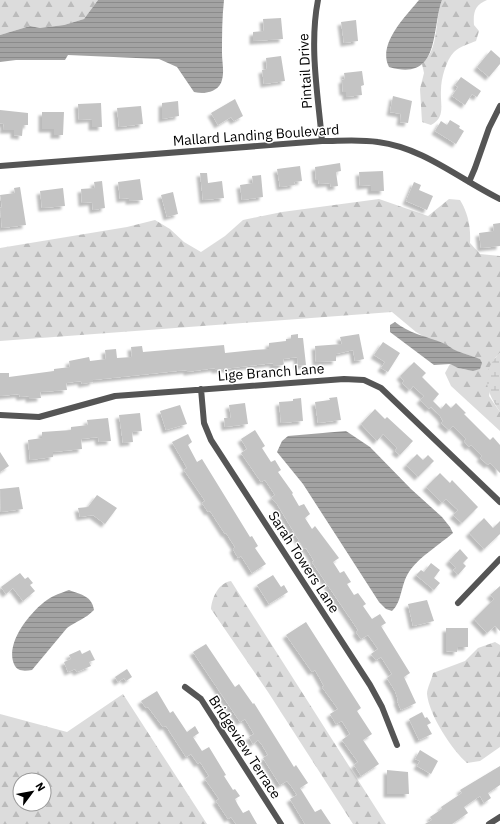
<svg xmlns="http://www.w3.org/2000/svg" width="500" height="824" font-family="'IBM Plex Sans',sans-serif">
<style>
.forest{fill:url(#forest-firs);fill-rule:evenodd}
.wetland{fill:url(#wetland-marsh)}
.water{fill:url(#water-rules)}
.building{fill:#c4c4c4;filter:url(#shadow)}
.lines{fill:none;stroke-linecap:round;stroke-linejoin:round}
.minor{stroke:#555;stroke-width:6}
.labels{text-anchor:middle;stroke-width:3;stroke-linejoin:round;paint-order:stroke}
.street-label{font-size:14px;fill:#000;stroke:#fff}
</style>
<defs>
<pattern id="forest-firs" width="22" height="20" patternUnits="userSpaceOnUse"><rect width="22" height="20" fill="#dcdcdc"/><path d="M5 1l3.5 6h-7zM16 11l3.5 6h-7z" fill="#bbb"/></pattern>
<pattern id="wetland-marsh" width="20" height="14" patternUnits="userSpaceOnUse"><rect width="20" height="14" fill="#dcdcdc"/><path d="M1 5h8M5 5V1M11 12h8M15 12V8" fill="none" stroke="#bbb"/></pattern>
<pattern id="water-rules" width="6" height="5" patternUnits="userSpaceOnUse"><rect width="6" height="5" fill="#a3a3a3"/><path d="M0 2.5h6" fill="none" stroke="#8b8b8b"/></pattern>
<filter id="shadow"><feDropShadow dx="-3.5" dy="3.5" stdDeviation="1" flood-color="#0004"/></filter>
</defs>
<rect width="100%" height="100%" fill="#fff"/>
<!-- forest -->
<path class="forest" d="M0 0H98L84 19 64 25 40 28 30 26 0 35Z
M442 0H487C475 5 473 12 474 25L479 31 476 41C469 44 460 46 454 52 446 60 441 79 441 90 440 105 446 117 431 125L422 122 420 89 424 73 422 64C440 48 434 21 442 0Z
M379 199 428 216 449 199 460 200C468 213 471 227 470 243L480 254 500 256V353L495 358 489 396 500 412V431L451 386 445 373 450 364C460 369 469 372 480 369V359L456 351 443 343 430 340 416 332 392 312 0 341V248L127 227 155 220 170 229 184 242 201 252 225 236 243 220 282 212Z
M231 581 386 824H353L268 692 211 609C212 598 218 583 231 581Z
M495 642 500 645V747L480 761 467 763C452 750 429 715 427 694 427 688 432 679 433 673L465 661 478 648Z
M123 694 207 824H0V714L67 732ZM20 780H44V804H20Z"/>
<!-- wetland -->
<path class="wetland" d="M500 353V412C486 391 479 373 500 353Z"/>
<!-- water -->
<path class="water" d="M98 0H224C222 18 222 35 222 53 222 63 225 73 221 83 216 93 203 94 194 92L177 67 159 59 68 55 65 60H16L0 62V35L30 26 40 28 64 25 84 19Z
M419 0H442C431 30 441 82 389 67 377 44 406 16 419 0Z
M395 322C408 333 428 337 443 343 448 345 452 349 457 351 464 354 473 356 480 359L482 363 480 369 473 371 458 368 450 364 434 365 390 332V325Z
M346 431 370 447 411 489 442 517 450 527 453 533C439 545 421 556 411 569 400 583 403 601 392 611L386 609 379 602 303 484 277 452 282 441 288 436Z
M69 590C82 595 92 596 94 610 85 619 77 621 67 628L32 670C25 671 17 672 14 664 5 643 30 612 47 600 54 595 61 593 69 590Z"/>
<!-- building -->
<path class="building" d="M281 18 283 39 253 41V32L264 31 263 19Z
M356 20 358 41 344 43 341 22Z
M491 50 500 58V64L489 77 477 67Z
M281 56 285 81 264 84 262 70 267 69 266 58Z
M362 71 364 85 361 86 362 95 346 97V92H343L342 80 345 79 344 73Z
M461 77 481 91 477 97 472 94 465 105 452 96 458 87 455 85Z
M393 96 412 101 408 123 400 122 401 114 390 112Z
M235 99 243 116 234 121 231 117 218 125 211 113Z
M178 101 179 116 162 119V103Z
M101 103 102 127H92V119L79 120 78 104Z
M141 106 143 124 119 127 117 108Z
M0 110 28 113V125H23L22 136 14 135V130H3L4 124 0 123Z
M42 112H64L63 135H54V129H42Z
M450 120 460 126 459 128 464 131 456 144 435 131 441 121 447 125Z
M340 163 341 171 336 172 338 186 331 187 330 183 319 184 318 180H316L315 167Z
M300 166 302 181 294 182 295 185 280 187 277 169Z
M383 171 384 191H371V185L360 186 359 172Z
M200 173H207L208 183 222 181 224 198 203 200Z
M261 175 263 197 242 200 240 185 253 183 252 176Z
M140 179 143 200 129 201V198L120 199 118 182Z
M102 181 105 208 93 210 92 202 82 203 81 189 95 188 94 182Z
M414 182 421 185 419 190 433 196 427 210 406 201Z
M20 187 26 225 2 228 0 208 2 207 0 195 15 193 14 188Z
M63 188 65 206 42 208 40 191Z
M173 192 178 214 167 217 161 195Z
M500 223V246L481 248 479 233 494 231 493 224Z
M298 334V338H303L306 365 298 366 297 357 283 359 284 365 273 366V363L215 370V368L187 372V370L177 371 93 380V382L82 384 81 381 66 383 67 390 40 392 41 398 29 399V396L20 397 19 394 0 396V373H9V377L54 371V369L70 367 69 361 89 357 90 361 106 359 105 350 116 349 117 358 132 357 131 347 142 346 143 352 224 345 225 353 254 350 269 349V343L286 341V339H291V335Z
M359 334 364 359 355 361 353 350 336 354V361L316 362 315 346 342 344 340 337Z
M383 342 400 353 388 372 381 368 385 362 374 355Z
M414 362 426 373 422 377 439 394 433 401 441 409 446 403 451 408 456 403 466 413 464 414 490 440 493 437 500 445V473L490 463 488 465 480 458 482 456 471 445 469 447 464 441 466 439 453 426 449 430 441 423 443 421 440 416 431 407 429 409 420 400 424 396 413 386 410 390 402 383 404 381 400 376Z
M337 397 341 420 318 423 315 402 330 400 329 398Z
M301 398 303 421 281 423 279 402 293 401V399Z
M245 403 248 424 225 427 224 418H231L229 405Z
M180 405 187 424 166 430 160 411Z
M375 409 385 419 387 417 413 441 400 455 395 451 397 448 383 434 377 441 361 424Z
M140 413 142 431 132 432 133 442 123 443 119 415Z
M108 418 111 441 99 442 98 437 81 439 82 449 53 452V457L30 460 28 440 42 438V432L71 430V427L88 425 87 420Z
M255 430 265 446 262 448 271 462 275 460 281 470 278 472 293 493 292 494 299 506 304 504 310 514 305 518 312 529 315 526 339 558 333 562 340 573 344 571 351 582 347 584 354 595 358 593 366 604 363 606 372 619 380 614 386 623 381 626 410 673 404 677 416 703 401 710 397 701 398 700 395 691 387 678 392 674 381 657 376 660 371 654 378 649 368 635 361 639 356 632 358 630 312 562 314 561 306 548 304 549 277 504 271 498 275 495 265 480 261 482 241 453 247 449 241 439Z
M188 434 192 442 188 445 197 462 202 459 250 537 252 536 258 546 255 548 266 564 252 573 241 556 238 558 233 549 235 547 226 533 225 534 210 511 208 512 202 503 205 501 184 470 187 468 172 442Z
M0 452 9 466 0 472Z
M417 454 423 460 428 455 434 461 418 477 406 465Z
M440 473 450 483 452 480 478 507 462 523 453 515 458 510 446 499 442 503 426 487Z
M19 487 23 509 1 512 0 489Z
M97 495 117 508 105 524 93 515 80 517 78 508 88 507Z
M484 518 493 528 500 521V534L484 549 469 533Z
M460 549 468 558 463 563 466 566 458 575 453 570 456 568 449 561Z
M431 563 440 570 434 578 440 583 434 590 416 575 421 570 424 572Z
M20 573 25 579 28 577 33 583 30 585 35 591 23 601 13 588 6 594 1 587Z
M273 575 281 587 284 585 288 592 269 604 257 585Z
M500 586V631L495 626 487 633 474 619 494 599 490 595Z
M427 600 434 621 413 626 408 604Z
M306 622 361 708 357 711 372 734 363 740 379 764 361 776 354 765 358 762 342 740 350 734 342 721 336 724 330 714 338 709 322 687 324 686 315 670 312 672 286 635Z
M446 628H468V647H458L457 652 446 651Z
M206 644 235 687 239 684 253 704 254 703 294 767 296 765 308 783 300 788 315 812 321 809 331 824H305L290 799 297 795 291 786 287 781 280 785 263 758 268 755 262 745 258 740 253 744 249 737 254 734 245 719 240 722 193 652Z
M80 650 82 654 90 650 95 660 89 662 91 666 77 672 75 669 68 672 64 662 71 659 69 655Z
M127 669 132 677 126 681 124 678 118 682 115 677Z
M157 691 170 713 173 711 187 732 195 726 199 733 193 737 202 751 209 747 226 775 224 776 233 790 235 789 240 796 235 799 238 805 243 813 249 810 257 824H236L231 817 228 819 216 801 219 799 205 779 209 776 200 762 198 764 191 754 186 757 166 726 163 727 148 707 146 708 141 701Z
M422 712 425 718 427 717 431 723 427 725 432 734 419 740 409 719Z
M420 750 438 761 431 774 417 766 420 761 415 759Z
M500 766V785L488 793 491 798 484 803 480 796 464 807 468 813 452 824H425L432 820 430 817 442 809 441 807 462 793 460 790Z
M387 770 408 772 409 794H387Z"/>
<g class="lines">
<!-- minor -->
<path class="minor" d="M318 0C309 46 318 95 322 141
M0 166 322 141C340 141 359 139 378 142 424 148 459 179 500 199
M469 182 475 168 489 128 500 106
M201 389 204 423 211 440 370 685 382 707 397 745
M0 415 39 417 115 396 344 379 364 380 381 388 500 502
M458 603 500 559
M185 687 201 699 281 824
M489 824 500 817"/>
</g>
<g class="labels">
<!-- street labels -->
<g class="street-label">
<text transform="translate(305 71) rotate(-93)" y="5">Pintail Drive</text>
<text transform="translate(256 135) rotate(-4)" y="5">Mallard Landing Boulevard</text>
<text transform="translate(271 372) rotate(-4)" y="5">Lige Branch Lane</text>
<text transform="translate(304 562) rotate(57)" y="5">Sarah Towers Lane</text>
<text transform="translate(245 747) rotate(57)" y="5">Bridgeview Terrace</text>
</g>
</g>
<!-- north arrow -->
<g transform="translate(32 792) rotate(58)"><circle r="19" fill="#ffffff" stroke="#999999"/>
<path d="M0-3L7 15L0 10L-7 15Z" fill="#000000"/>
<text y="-6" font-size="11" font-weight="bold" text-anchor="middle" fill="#000000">N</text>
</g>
</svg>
